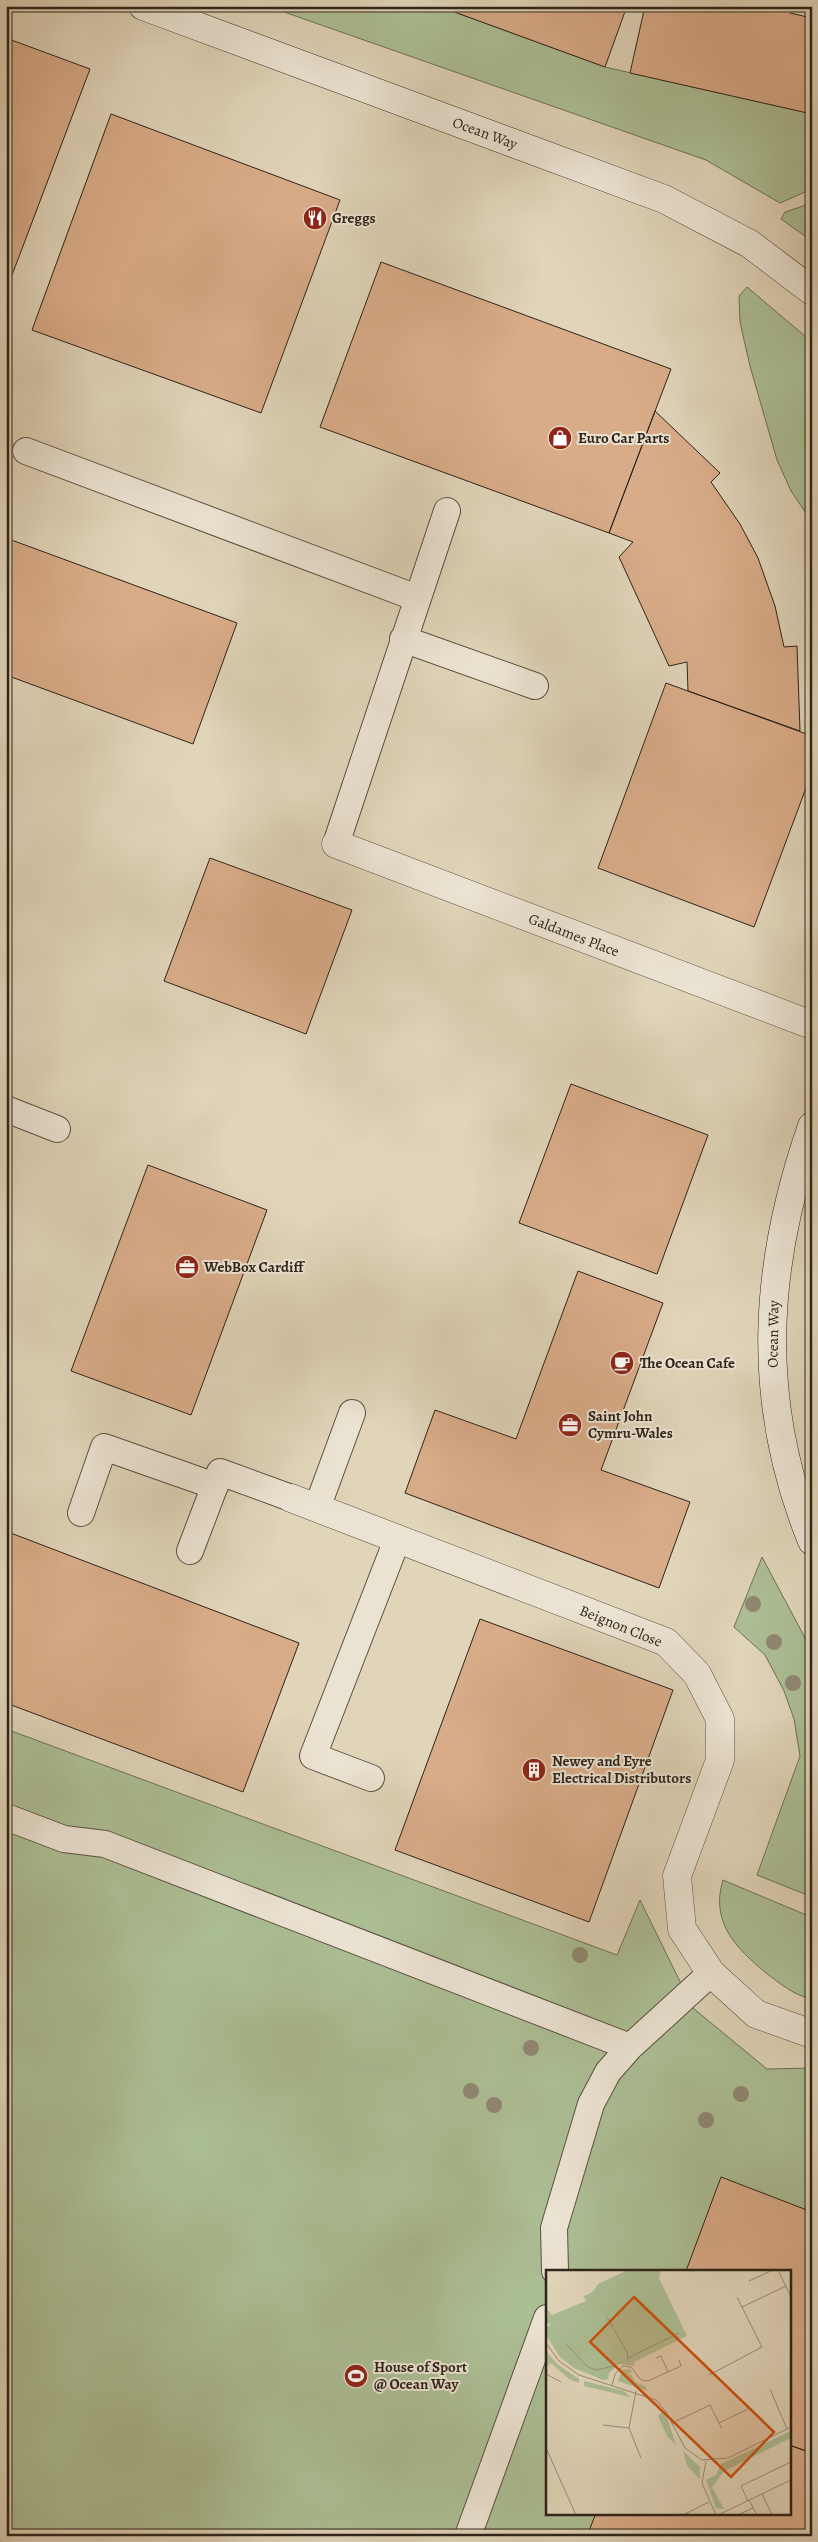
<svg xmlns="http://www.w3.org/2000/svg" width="818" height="2542" font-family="Alegreya,serif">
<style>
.green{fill:#acbe94;stroke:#6d7156;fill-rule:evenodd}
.building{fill:#d9ac89;stroke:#2e2419}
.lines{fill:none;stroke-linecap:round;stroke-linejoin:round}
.lane-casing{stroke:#5a5041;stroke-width:28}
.street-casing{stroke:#5a5041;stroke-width:29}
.secondary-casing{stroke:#2e2419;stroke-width:29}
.lane{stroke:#ebe3d2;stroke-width:26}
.street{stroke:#ebe3d2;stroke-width:28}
.secondary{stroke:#ebe3d2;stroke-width:28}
.tree{fill:#908872}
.labels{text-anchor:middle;stroke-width:4;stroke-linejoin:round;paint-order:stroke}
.street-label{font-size:15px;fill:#2e2419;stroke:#ebe3d2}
.poi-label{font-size:15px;font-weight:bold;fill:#2e2419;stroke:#ebe3d2;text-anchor:start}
.inset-road{fill:none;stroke:#998e79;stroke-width:1}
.view{fill:#cc510e;fill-opacity:0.15;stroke:#cc510e;stroke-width:2.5}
.inset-edge{fill:none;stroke:#2e2419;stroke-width:2.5}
</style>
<rect width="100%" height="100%" fill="#e0d4b9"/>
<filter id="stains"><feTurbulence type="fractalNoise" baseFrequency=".004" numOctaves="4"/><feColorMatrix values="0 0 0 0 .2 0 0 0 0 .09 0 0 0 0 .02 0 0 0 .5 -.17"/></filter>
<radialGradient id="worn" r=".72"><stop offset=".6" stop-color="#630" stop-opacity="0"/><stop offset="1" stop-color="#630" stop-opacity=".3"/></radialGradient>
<!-- green -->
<path class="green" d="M267 6H438L605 67 812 114V189L780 203 706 160Z
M812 203V241L781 219 785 212Z
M747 287 812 342V491L807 501 812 522 791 491 777 460 750 366 740 322 739 296Z
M762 1557 812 1651V1897L757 1875 800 1756 794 1719 784 1691 765 1655 734 1627Z
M6 1729 617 1955 640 1900 693 2008 767 2069 812 2068V2536H6ZM547 2271H789V2513H547Z
M723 1880 811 1917 812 1915V1999C793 1995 781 1984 766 1973 736 1948 710 1922 723 1880Z"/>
<!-- building -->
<path class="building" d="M438 6H627L605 67Z
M645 6H791L790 13 812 18V114L630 73Z
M6 38 90 69 6 291Z
M111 114 340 200 261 413 32 330Z
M381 262 671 369 609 533 320 427Z
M655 411 720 473 711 482 740 524 758 558 775 606 784 647 797 646 800 731 688 691 687 662 669 666 619 557 633 542 609 533Z
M6 538 237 623 193 744 6 675Z
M666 683 812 736V772L754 927 598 868Z
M210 858 352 910 306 1034 164 981Z
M571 1084 708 1135 657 1274 519 1223Z
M148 1165 267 1210 191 1415 71 1371Z
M578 1271 663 1303 601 1470 690 1502 659 1588 405 1493 435 1410 516 1439Z
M8 1532 299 1643 243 1792 6 1703Z
M480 1619 673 1690 589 1922 395 1850Z
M721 2177 812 2212V2453L789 2445V2271H686Z
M789 2445 812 2453V2536H587L596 2513H789Z"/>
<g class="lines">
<!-- lane casing -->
<g class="lane-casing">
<path id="lane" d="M26 451 417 598
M403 639 535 686
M336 844 447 511
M6 1109 57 1129
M317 1508 352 1413
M81 1513 104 1447 215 1486
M190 1551 220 1472 291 1498
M371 1778 313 1756 397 1540
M6 1817 64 1839 105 1844 630 2047
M555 2271 554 2228 591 2104 608 2072 630 2047 711 1973
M468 2536 547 2318"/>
</g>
<!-- street casing -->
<g class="street-casing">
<path id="street" d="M336 844 812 1025
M291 1498 666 1642 697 1674 720 1719V1760L677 1876 682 1929 711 1973 756 2014 812 2034"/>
</g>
<!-- secondary casing -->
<g class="secondary-casing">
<path id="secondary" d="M143 6 664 199 750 244 812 291
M812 1126C763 1267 755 1401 812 1541"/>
</g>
<!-- lane -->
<use href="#lane" class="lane"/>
<!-- street -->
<use href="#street" class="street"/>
<!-- secondary -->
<use href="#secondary" class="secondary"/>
</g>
<!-- trees -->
<g class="tree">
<circle cx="753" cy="1604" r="8"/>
<circle cx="774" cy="1642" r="8"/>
<circle cx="793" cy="1683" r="8"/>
<circle cx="580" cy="1955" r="8"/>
<circle cx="531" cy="2048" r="8"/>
<circle cx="471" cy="2091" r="8"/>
<circle cx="741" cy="2094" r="8"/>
<circle cx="494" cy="2105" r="8"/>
<circle cx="706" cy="2120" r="8"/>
</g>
<!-- icons -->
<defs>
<g id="restaurant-disc" transform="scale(1.25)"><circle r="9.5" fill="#8f2418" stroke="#ebe3d2"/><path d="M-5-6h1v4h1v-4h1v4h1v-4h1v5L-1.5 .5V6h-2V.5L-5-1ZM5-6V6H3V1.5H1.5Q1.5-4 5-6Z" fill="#fff"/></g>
<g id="shop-disc" transform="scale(1.25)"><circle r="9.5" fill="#8f2418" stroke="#ebe3d2"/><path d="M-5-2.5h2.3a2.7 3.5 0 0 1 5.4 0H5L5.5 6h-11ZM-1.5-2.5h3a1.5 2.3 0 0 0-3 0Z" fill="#fff"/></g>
<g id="office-disc" transform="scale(1.25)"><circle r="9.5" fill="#8f2418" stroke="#ebe3d2"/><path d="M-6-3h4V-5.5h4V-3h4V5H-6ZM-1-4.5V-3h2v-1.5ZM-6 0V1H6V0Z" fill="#fff"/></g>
<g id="cafe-disc" transform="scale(1.25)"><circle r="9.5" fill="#8f2418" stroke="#ebe3d2"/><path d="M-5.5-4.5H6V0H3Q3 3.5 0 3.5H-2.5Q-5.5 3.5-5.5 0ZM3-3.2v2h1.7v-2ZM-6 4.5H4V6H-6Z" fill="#fff"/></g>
<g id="building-disc" transform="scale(1.25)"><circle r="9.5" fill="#8f2418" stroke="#ebe3d2"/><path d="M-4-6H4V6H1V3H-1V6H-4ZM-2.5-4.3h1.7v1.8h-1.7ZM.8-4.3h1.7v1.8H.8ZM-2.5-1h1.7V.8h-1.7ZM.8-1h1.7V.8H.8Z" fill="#fff"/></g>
<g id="stadium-disc" transform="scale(1.25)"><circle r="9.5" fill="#8f2418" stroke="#ebe3d2"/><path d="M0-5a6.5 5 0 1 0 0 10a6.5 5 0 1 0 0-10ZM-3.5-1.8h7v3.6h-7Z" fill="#fff"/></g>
</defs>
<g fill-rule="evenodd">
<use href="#restaurant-disc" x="315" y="218"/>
<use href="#shop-disc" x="560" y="438"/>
<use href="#office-disc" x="187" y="1267"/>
<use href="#cafe-disc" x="622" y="1363"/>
<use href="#office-disc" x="570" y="1425"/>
<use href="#building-disc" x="534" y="1770"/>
<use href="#stadium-disc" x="356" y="2376"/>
</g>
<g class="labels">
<!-- street labels -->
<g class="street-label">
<text transform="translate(485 133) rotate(20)" y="5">Ocean Way</text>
<text transform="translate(574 935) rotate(21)" y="5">Galdames Place</text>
<text transform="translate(773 1334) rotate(-89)" y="5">Ocean Way</text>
<text transform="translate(621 1626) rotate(22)" y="5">Beignon Close</text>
</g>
<!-- poi labels -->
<g class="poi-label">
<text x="332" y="223">Greggs</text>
<text x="578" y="443">Euro Car Parts</text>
<text x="204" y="1272">WebBox Cardiff</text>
<text x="640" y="1368">The Ocean Cafe</text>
<text x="588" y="1421">Saint John<tspan x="588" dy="17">Cymru-Wales</tspan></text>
<text x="552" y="1766">Newey and Eyre<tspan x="552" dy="17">Electrical Distributors</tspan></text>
<text x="374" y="2372">House of Sport<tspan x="374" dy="17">@ Ocean Way</tspan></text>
</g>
</g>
<!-- overview -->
<g transform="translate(546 2270)">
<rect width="245" height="245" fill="#e0d4b9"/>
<path d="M82 0H115L113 8 141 66 88 92 89 96 73 94 63 103 62 109 57 110 28 98 14 87 0 65V57L5 55 0 52V38L6 45 40 31 38 26 47 22 52 14ZM0 81 11 94 33 109V113L23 109 5 93 1 96ZM84 99 86 102 80 106 85 104 89 112 99 116 102 121 72 111 76 100ZM38 111 78 121 84 127 38 116ZM116 142 122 150 130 175 121 166 112 146ZM245 161V168L178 201 166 217 178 239 170 238 160 210 170 205 175 194ZM137 181 154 197V209L141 196Z" fill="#acbe94"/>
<path class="inset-road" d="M232 0 245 27M203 11 227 0M196 37 240 16M61 47 81 82 82 91M0 73 13 91 33 105 110 130 120 142 139 178 156 190 182 188 245 157M20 74 42 97 50 100 68 96 72 99M82 88 133 63M110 88 115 86 122 102M0 104 15 112M163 105 216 77 191 27M66 116 69 104 77 96 85 97 95 110 102 111 135 96 133 90M224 119 241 159M90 121 83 158 95 188M126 153 164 135 176 159M173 153 202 139M57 155 83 158M0 178 30 245M160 191 156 213 170 245M216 224 226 245M203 230 211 245M202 231 195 216 245 192M137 245 163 232M172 245 245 210M192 245 207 238"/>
<path class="view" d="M88 27 228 162 185 207 44 72Z"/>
<rect width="245" height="245" class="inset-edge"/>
</g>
<!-- margin -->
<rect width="818" height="2542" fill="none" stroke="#e0d4b9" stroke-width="25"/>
<rect x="8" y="8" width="803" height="2527" fill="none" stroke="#2e2419" stroke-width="2.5"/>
<rect x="12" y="12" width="793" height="2517" fill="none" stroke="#2e2419"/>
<rect width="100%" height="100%" filter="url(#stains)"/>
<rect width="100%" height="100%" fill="url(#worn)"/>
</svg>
